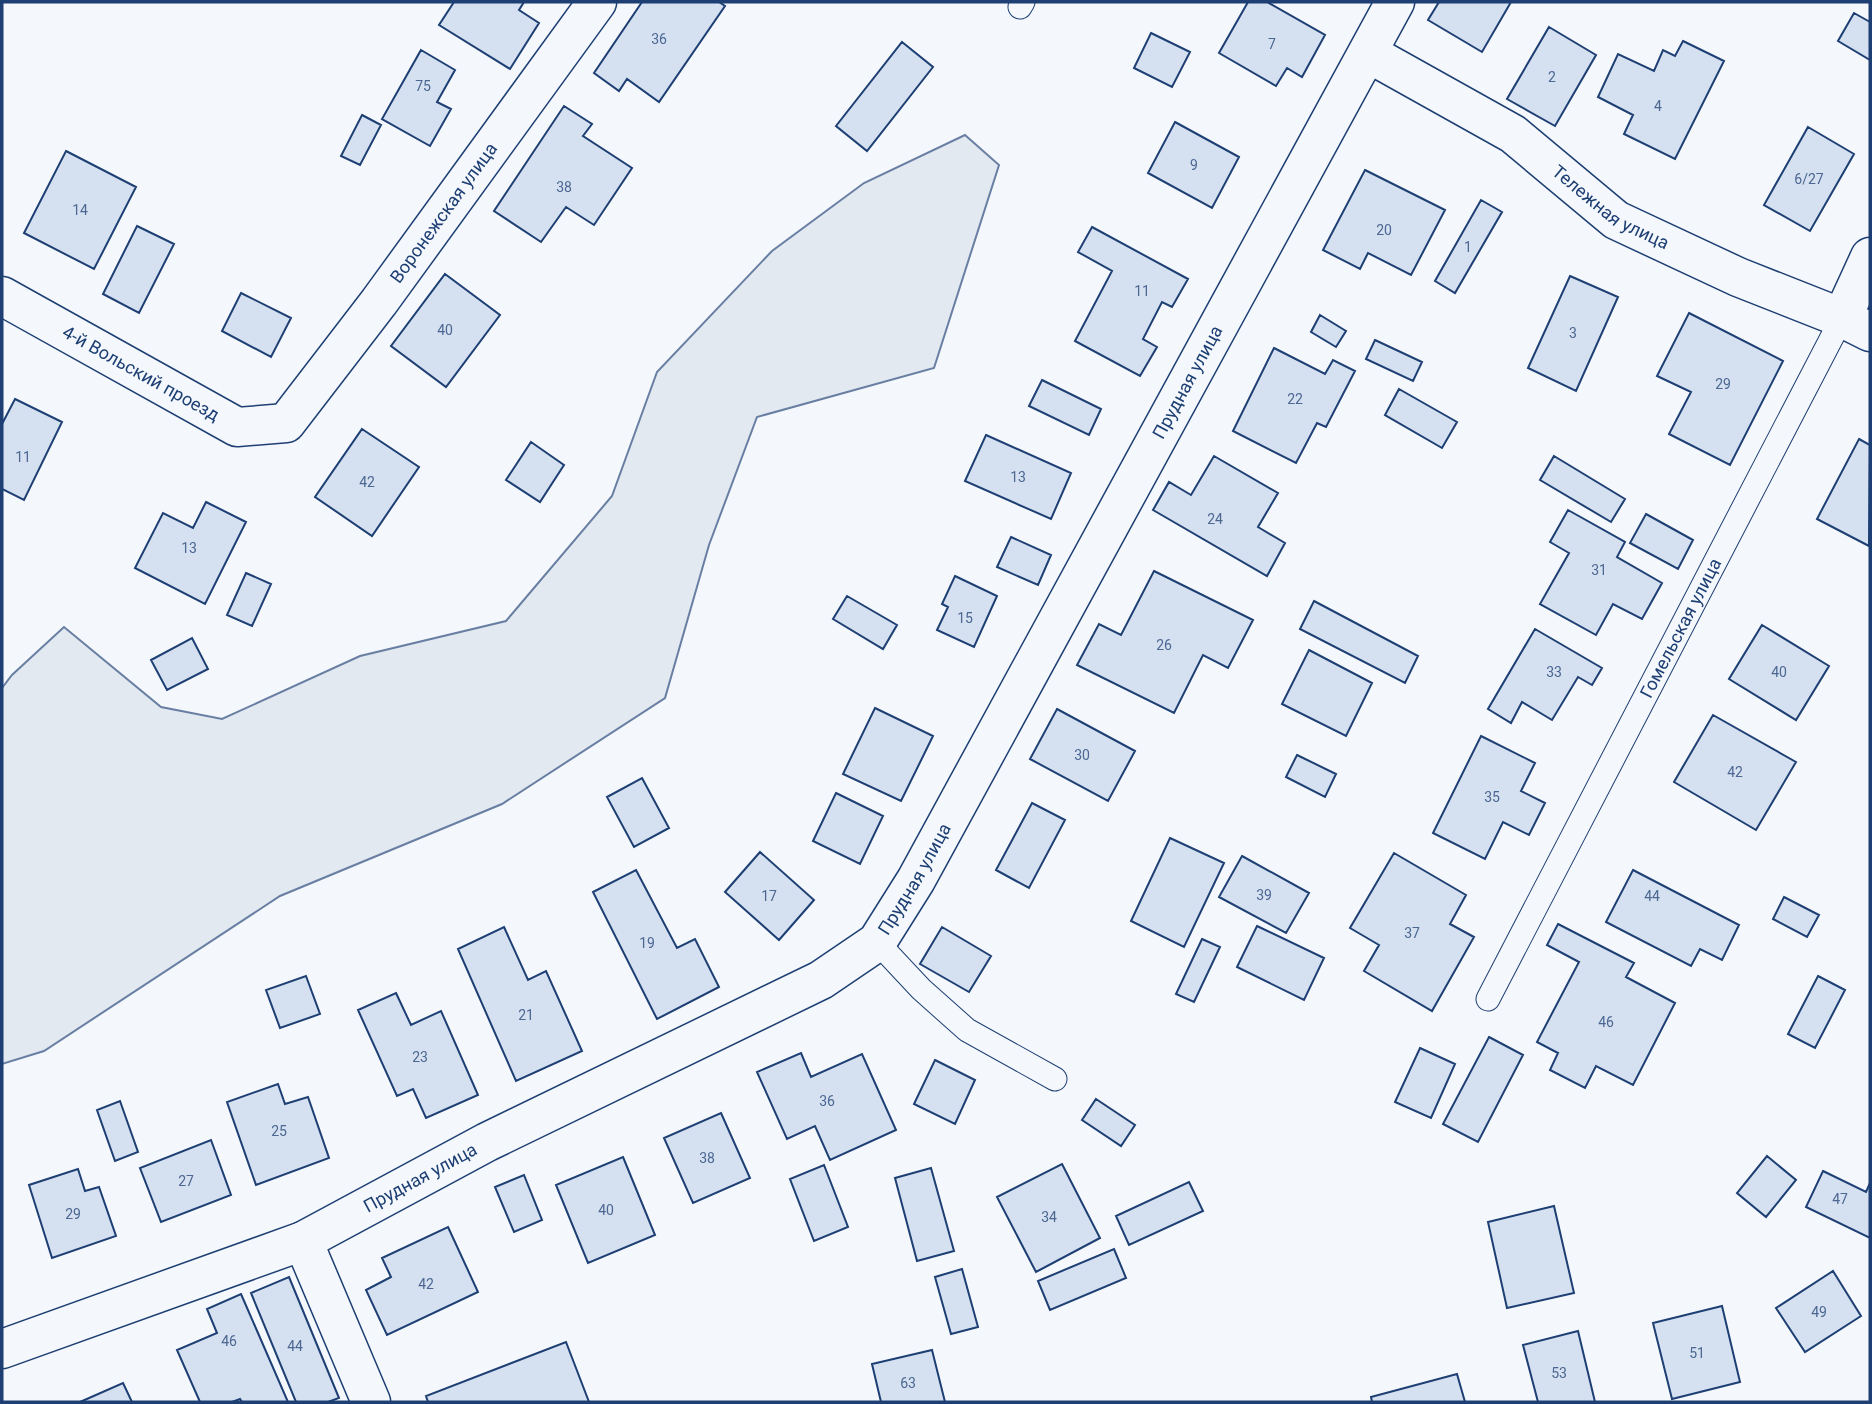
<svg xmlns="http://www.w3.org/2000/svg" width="1872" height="1404" font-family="Roboto,sans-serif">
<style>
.green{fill:#e3e9f0;stroke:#687fa3;stroke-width:2}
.building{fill:#d5e0f0;stroke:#1d3f73;stroke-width:2}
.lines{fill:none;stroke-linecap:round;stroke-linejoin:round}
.lane-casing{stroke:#1d3f73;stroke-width:25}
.street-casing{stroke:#1d3f73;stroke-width:41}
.lane{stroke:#f4f7fb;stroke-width:23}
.street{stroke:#f4f7fb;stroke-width:38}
.labels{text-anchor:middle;stroke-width:5;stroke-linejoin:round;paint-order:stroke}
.number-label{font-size:14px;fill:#4b6792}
.street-label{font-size:18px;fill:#1d3f73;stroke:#f4f7fb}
</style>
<rect width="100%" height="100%" fill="#f4f7fb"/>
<!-- green -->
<path class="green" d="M965 135 999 165 934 368 757 417 709 545 665 698 502 804 280 896 44 1051 2 1064V688L12 675 64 627 161 707 222 719 360 656 506 621 612 496 657 372 772 251 864 183Z"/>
<!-- building -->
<path class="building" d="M454 2H524L519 10 539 23 510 69 439 25Z
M642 2H719L725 6 659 102 627 79 619 91 594 73Z
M1248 2H1267L1325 35 1302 77 1287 68 1276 86 1219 53Z
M1439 2H1511L1482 52 1428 20Z
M1854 13 1870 22V60L1838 41Z
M1549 27 1596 55 1555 126 1507 99Z
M1151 33 1190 52 1172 87 1134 68Z
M1683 41 1724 61 1675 159 1624 134 1633 115 1598 97 1618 54 1654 71 1663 50 1675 56Z
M902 42 933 67 867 151 836 126Z
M421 50 455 70 437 102 451 109 430 146 382 119Z
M564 106 592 124 583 136 632 168 594 225 566 207 541 242 494 211Z
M362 115 381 125 360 165 341 156Z
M1175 122 1239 157 1212 208 1148 173Z
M1808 127 1854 154 1810 231 1764 205Z
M66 151 136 187 94 269 24 233Z
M1365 170 1445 210 1411 275 1368 253 1360 269 1323 250Z
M1481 200 1502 212 1455 293 1435 281Z
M137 226 174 244 139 313 103 294Z
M1092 227 1188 279 1172 307 1162 302 1143 339 1157 347 1140 376 1075 341 1112 271 1078 252Z
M445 274 500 315 446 387 391 346Z
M1570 276 1618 297 1576 391 1528 368Z
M241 293 291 318 271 357 222 331Z
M1689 313 1783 361 1730 465 1669 434 1691 392 1657 376Z
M1320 315 1346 331 1336 347 1311 332Z
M1375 340 1422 362 1413 381 1366 359Z
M1274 348 1325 374 1333 360 1355 371 1326 427 1317 423 1296 463 1233 431Z
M1042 380 1101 409 1089 435 1029 406Z
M1399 389 1457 422 1442 448 1385 415Z
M15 399 62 422 24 500 2 489V424Z
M362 429 419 467 372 536 315 497Z
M986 435 1071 473 1051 519 965 481Z
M1859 439 1870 445 1869 546 1817 519Z
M531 442 564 465 540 502 506 480Z
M1214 456 1278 493 1258 527 1285 543 1267 576 1153 510 1169 482 1191 495Z
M1554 456 1625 499 1611 522 1540 480Z
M206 502 246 522 205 604 135 568 163 513 193 528Z
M1568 510 1625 542 1617 557 1662 583 1642 619 1613 604 1596 635 1540 604 1569 553 1550 542Z
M1646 514 1693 540 1678 569 1630 543Z
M1011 537 1051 555 1038 585 997 567Z
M1154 571 1253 620 1228 668 1203 655 1174 713 1077 665 1099 624 1121 635Z
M246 573 271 584 252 626 227 615Z
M955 576 997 596 974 647 937 630 948 607 942 604Z
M847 596 897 625 883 649 833 619Z
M1314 601 1418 656 1405 683 1300 629Z
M1762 625 1829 666 1796 720 1729 679Z
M1535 629 1602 668 1592 685 1578 677 1552 720 1522 702 1511 723 1488 709Z
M192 638 208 669 167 690 151 660Z
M1309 650 1372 683 1346 736 1282 704Z
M875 708 933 736 901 801 843 774Z
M1057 709 1135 751 1108 801 1030 759Z
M1713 715 1796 762 1756 830 1674 782Z
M1481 736 1535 763 1521 791 1545 803 1529 835 1503 822 1485 859 1433 833Z
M1297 755 1336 774 1325 797 1286 777Z
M642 778 669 828 634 847 607 797Z
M836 793 883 816 860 864 813 841Z
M1032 803 1065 820 1029 888 996 870Z
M1170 838 1224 863 1184 947 1131 921Z
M760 852 814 900 779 940 725 892Z
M1394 853 1466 895 1450 924 1474 937 1432 1011 1364 971 1379 945 1350 928Z
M1242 856 1309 893 1286 933 1219 897Z
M636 870 677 948 695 939 719 987 657 1019 593 892Z
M1633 870 1739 925 1722 960 1700 949 1691 966 1606 922Z
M1784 897 1819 915 1807 937 1773 919Z
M1558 924 1634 963 1626 977 1675 1003 1633 1085 1596 1066 1585 1088 1550 1070 1558 1053 1537 1042 1579 962 1547 945Z
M1257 926 1324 958 1304 1000 1237 967Z
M504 927 528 980 546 971 582 1051 516 1081 458 949Z
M942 927 991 956 969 992 920 964Z
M1202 939 1220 947 1194 1002 1176 994Z
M306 976 320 1014 280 1028 266 990Z
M1818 976 1845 990 1815 1048 1788 1034Z
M396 993 411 1025 441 1011 478 1095 426 1118 413 1089 397 1096 358 1010Z
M1489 1037 1523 1055 1478 1142 1443 1124Z
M1420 1048 1455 1064 1431 1118 1395 1102Z
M801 1053 811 1077 862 1054 896 1130 830 1160 815 1126 787 1139 757 1072Z
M935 1060 975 1080 955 1124 914 1104Z
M278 1084 285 1104 308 1097 329 1158 256 1185 227 1102Z
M1096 1099 1135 1125 1121 1146 1082 1120Z
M120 1101 138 1152 115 1161 97 1110Z
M721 1113 750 1178 693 1203 664 1138Z
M211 1140 231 1195 161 1222 140 1168Z
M1767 1156 1796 1180 1766 1217 1737 1193Z
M623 1157 655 1235 588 1263 556 1185Z
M1062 1164 1100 1238 1036 1272 997 1197Z
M824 1165 848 1227 814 1241 790 1179Z
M931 1168 954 1251 917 1261 895 1178Z
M78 1169 85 1191 99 1187 116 1236 52 1258 29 1185Z
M1823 1171 1866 1192 1870 1183V1238L1806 1207Z
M524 1175 542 1220 514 1232 495 1187Z
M1189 1182 1203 1211 1129 1245 1116 1216Z
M1554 1206 1574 1293 1507 1308 1488 1222Z
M448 1227 478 1292 387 1335 366 1290 391 1277 382 1258Z
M1114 1249 1126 1278 1050 1310 1038 1281Z
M962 1269 978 1327 951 1334 935 1277Z
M1833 1271 1861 1316 1805 1352 1776 1308Z
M289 1277 339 1398 328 1402H296L251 1293Z
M241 1294 288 1402H242L240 1399 232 1402H200L177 1350 217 1333 207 1309Z
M1722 1306 1740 1382 1672 1399 1653 1323Z
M1578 1331 1595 1402H1538L1523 1345Z
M566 1342 589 1402H428L426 1396Z
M932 1350 945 1402H881L872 1364Z
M1457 1374 1465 1402H1372L1371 1397Z
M123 1383 132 1402H80Z"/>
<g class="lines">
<!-- lane casing -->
<g class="lane-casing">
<g id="lane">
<path d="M1020 7 1023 2"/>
<path d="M877 942 921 989 967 1030 1055 1079"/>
<path id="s1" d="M1488 999 1842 318"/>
</g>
</g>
<!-- street casing -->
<g class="street-casing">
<g id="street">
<path id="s2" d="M1368 53 1513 134 1616 220 1738 277 1842 318 1870 332"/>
<path id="s3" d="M2 296 237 427 286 423 379 302 597 2"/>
<path d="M1842 318 1870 257"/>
<path d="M303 1241 371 1402"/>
<path id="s4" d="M2 1349 303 1241 487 1142 821 980 877 942 916 880 1395 2"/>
</g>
</g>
<!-- lane -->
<use href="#lane" class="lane"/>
<!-- street -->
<use href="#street" class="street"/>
</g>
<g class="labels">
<!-- number labels -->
<g class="number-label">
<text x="659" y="44">36</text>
<text x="1272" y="49">7</text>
<text x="1552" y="82">2</text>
<text x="423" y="91">75</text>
<text x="1658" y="111">4</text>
<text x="1194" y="170">9</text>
<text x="1809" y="184">6/27</text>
<text x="564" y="192">38</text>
<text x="80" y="215">14</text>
<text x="1384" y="235">20</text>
<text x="1468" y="252">1</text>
<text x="1142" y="296">11</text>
<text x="445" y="335">40</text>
<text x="1573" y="338">3</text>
<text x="1723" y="389">29</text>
<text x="1295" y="404">22</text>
<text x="23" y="462">11</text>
<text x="1018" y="482">13</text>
<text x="367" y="487">42</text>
<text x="1215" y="524">24</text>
<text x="189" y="553">13</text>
<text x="1599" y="575">31</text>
<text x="965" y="623">15</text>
<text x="1164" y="650">26</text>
<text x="1554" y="677">33</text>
<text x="1779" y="677">40</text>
<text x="1082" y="760">30</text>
<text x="1735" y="777">42</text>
<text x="1492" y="802">35</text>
<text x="1264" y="900">39</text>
<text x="769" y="901">17</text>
<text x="1652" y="901">44</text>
<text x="1412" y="938">37</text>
<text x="647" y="948">19</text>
<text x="526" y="1020">21</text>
<text x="1606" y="1027">46</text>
<text x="420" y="1062">23</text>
<text x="827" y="1106">36</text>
<text x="279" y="1136">25</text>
<text x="707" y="1163">38</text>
<text x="186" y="1186">27</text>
<text x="1840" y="1204">47</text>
<text x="606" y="1215">40</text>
<text x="73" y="1219">29</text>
<text x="1049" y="1222">34</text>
<text x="426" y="1289">42</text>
<text x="1819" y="1317">49</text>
<text x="229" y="1346">46</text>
<text x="295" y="1351">44</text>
<text x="1697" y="1358">51</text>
<text x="1559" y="1378">53</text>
<text x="908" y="1388">63</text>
</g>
<!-- street labels -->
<g class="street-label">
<text dy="6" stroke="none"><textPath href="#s2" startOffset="289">Тележная улица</textPath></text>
<text dy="6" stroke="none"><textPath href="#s3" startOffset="581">Воронежская улица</textPath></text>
<text dy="6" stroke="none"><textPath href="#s3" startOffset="159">4-й Вольский проезд</textPath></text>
<text dy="6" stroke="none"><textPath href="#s4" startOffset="1608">Прудная улица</textPath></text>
<text dy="6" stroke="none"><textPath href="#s1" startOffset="418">Гомельская улица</textPath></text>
<text dy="6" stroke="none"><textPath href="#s4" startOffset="1041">Прудная улица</textPath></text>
<text dy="6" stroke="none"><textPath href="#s4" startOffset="453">Прудная улица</textPath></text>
</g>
</g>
<!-- border -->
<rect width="1872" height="1404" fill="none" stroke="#1d3f73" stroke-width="7"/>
</svg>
